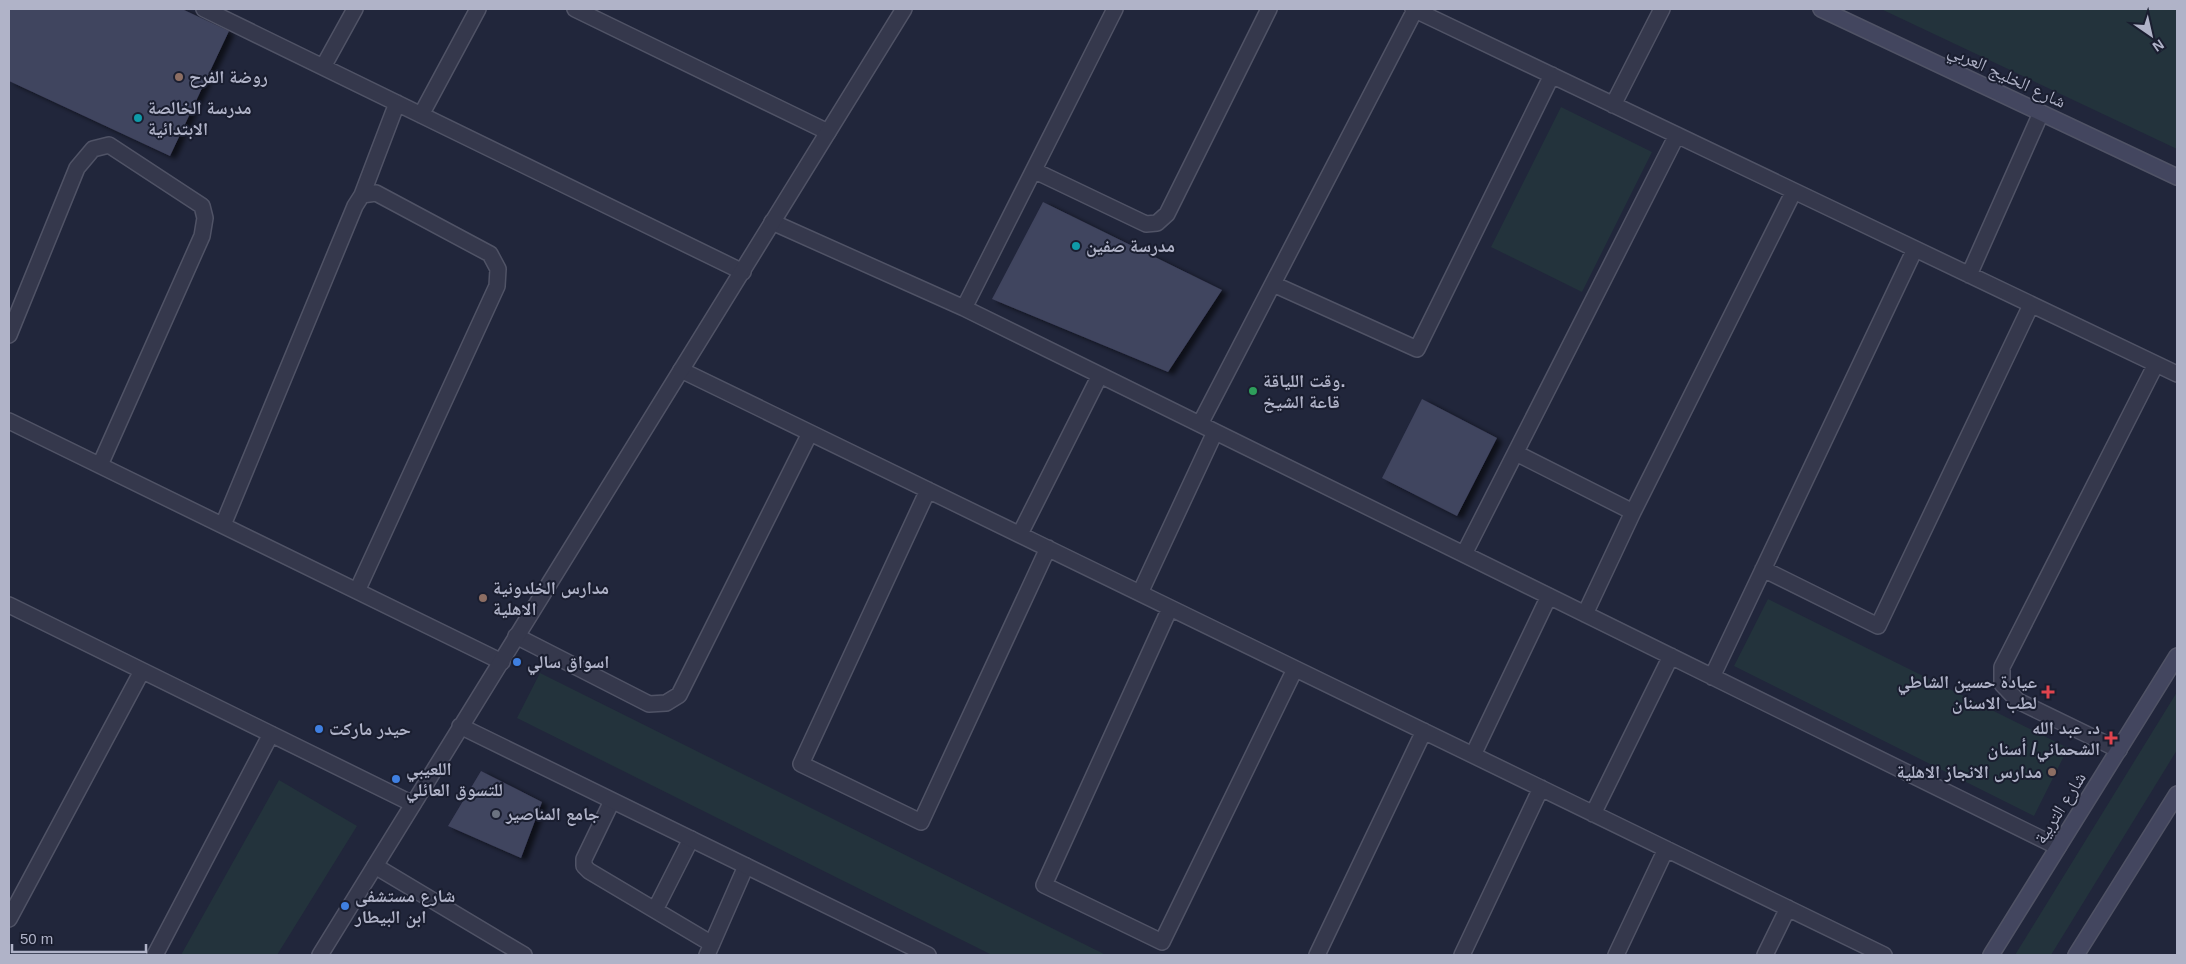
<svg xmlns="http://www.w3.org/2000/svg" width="2186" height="964" font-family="Helvetica,'Noto Naskh Arabic',sans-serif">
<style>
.green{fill:#23333c}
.building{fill:#40445e;filter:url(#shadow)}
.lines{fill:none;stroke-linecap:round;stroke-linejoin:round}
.minor-casing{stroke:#505366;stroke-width:18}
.tertiary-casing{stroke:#505366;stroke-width:18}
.secondary-casing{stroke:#505366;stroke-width:18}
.minor{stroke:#35384c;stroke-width:15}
.tertiary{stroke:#35384c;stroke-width:15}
.secondary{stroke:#43465f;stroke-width:15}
.education-dot{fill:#8d6e63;stroke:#1a1e30;stroke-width:2}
.culture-dot{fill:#0f9aa8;stroke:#1a1e30;stroke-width:2}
.leisure-dot{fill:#2e9e5b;stroke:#1a1e30;stroke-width:2}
.shop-dot{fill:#3f7fe0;stroke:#1a1e30;stroke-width:2}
.health-dot{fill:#e0444e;stroke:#1a1e30;stroke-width:2}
.worship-dot{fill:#6b7280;stroke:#1a1e30;stroke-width:2}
.labels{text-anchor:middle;stroke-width:4;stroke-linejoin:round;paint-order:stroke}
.street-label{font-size:18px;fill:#b0b3c8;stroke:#1a1e30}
.poi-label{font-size:18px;font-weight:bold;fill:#b0b3c8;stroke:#1a1e30;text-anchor:start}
</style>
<defs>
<filter id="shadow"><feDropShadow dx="5.5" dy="3" stdDeviation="2.5" flood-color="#0009"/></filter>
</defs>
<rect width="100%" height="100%" fill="#21263b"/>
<!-- green -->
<path class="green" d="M1881 9H2177V149Z
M1561 107 1652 152 1582 292 1491 247Z
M1768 599 2068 748 2034 816 1734 666Z
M540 673 1106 955H992L517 718Z
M2177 692V750L2051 955H2015Z
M279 780 357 826 277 955H181Z"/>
<!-- building -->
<path class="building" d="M9 9H182L229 31 170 156 9 81Z
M1043 202 1222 290 1168 372 992 299Z
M1422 399 1497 438 1457 516 1382 478Z
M481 771 542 802 521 858 448 826Z"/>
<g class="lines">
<!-- minor casing -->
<g class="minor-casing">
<path id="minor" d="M204 9 743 272
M575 9 828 132
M1413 9 2177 374
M323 67 355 9
M1613 105 1662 9
M421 115 478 9
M1035 171 1146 224 1157 223 1167 214 1269 9
M362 195 397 103
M772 222 964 308 2058 847
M1969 275 2041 113
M1273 284 1417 349 1552 75
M964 308 1115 9
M9 335 77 168 93 149 109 145 202 206 205 218 202 236 100 465
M681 370 1884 955
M9 421 502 662
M1200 424 1415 10
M1516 453 1633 512
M928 490 801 764 921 822 1048 548
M223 525 355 206 362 195 376 193 490 254 498 269 497 286 357 591
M1020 534 1100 375
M1464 554 1677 135
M1763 569 1878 626 2031 305
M1140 593 1215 432
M9 605 413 804
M1170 608 1044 885 1162 942 1295 669
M1585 614 1633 512 1794 191
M516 636 649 704 666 703 679 695 810 433
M1712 677 1915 249
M2119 750 2018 701 2002 684V667L2156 364
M1473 755 1549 596
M612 801 584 859V866L589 871 712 944
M1593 814 1671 656
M375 866 524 955
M655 910 691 839
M9 919 142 671
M155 955 271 734
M707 955 746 866
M1317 955 1424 731
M1462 955 1541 788
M1616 955 1666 849
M1765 955 1788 908"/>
</g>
<!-- tertiary casing -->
<g class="tertiary-casing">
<path id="tertiary" d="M460 726 928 955
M320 955 904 9"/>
</g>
<!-- secondary casing -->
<g class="secondary-casing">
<path id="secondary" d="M1821 9 2177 177
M1991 955 2177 656
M2076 955 2177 794"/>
</g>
<!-- minor -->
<use href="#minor" class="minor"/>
<!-- tertiary -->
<use href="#tertiary" class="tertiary"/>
<!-- secondary -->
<use href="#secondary" class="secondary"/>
</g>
<!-- markers -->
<g class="education-dot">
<circle cx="179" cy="77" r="5"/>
<circle cx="483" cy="598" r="5"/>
<circle cx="2052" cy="772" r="5"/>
</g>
<g class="culture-dot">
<circle cx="138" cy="118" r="5"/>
<circle cx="1076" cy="246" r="5"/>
</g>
<circle class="leisure-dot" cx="1253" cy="391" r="5"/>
<g class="shop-dot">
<circle cx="517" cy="662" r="5"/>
<circle cx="319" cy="729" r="5"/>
<circle cx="396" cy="779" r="5"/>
<circle cx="345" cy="906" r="5"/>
</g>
<g class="health-dot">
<path d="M2045.5 684.5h5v5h5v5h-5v5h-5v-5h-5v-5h5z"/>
<path d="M2108.5 730.5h5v5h5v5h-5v5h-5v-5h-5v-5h5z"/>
</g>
<circle class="worship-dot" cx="496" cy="814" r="5"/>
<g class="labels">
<!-- street labels -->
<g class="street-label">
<text transform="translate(2007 76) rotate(25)" y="6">شارع الخليج العربي</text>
<text transform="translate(2060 808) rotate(-58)" y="6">شارع التربية</text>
</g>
<!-- poi labels -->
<g class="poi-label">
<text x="189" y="83">روضة الفرح</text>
<text x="148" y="114">مدرسة الخالصة<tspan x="148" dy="21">الابتدائية</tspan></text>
<text x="1086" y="252">مدرسة صفين</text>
<text x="1263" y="387">وقت اللياقة.<tspan x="1263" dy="21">قاعة الشيخ</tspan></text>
<text x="493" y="594">مدارس الخلدونية<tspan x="493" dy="21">الاهلية</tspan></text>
<text x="527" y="668">اسواق سالي</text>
<text x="2037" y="688" text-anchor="end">عيادة حسين الشاطي<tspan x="2037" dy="21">لطب الاسنان</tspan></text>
<text x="2100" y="734" text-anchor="end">د. عبد الله<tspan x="2100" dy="21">الشحماني/ أسنان</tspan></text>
<text x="329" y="735">حيدر ماركت</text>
<text x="406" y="775">اللعيبي<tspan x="406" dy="21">للتسوق العائلي</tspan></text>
<text x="2042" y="778" text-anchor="end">مدارس الانجاز الاهلية</text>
<text x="506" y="820">جامع المناصير</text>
<text x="355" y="902">شارع مستشفى<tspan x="355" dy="21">ابن البيطار</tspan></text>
</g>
</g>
<!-- border -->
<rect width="2186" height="964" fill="none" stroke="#b0b3c8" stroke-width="20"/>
<!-- north arrow -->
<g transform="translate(2151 35) rotate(146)" stroke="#1a1e30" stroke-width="4" paint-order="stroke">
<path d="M0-4L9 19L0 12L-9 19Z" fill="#b0b3c8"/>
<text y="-8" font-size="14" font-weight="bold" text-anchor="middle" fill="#b0b3c8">N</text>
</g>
<!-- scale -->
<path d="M12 944v8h134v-8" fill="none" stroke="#b0b3c8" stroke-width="2.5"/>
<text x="20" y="944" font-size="15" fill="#b0b3c8" stroke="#1a1e30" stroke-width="4" paint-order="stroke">50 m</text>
</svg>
